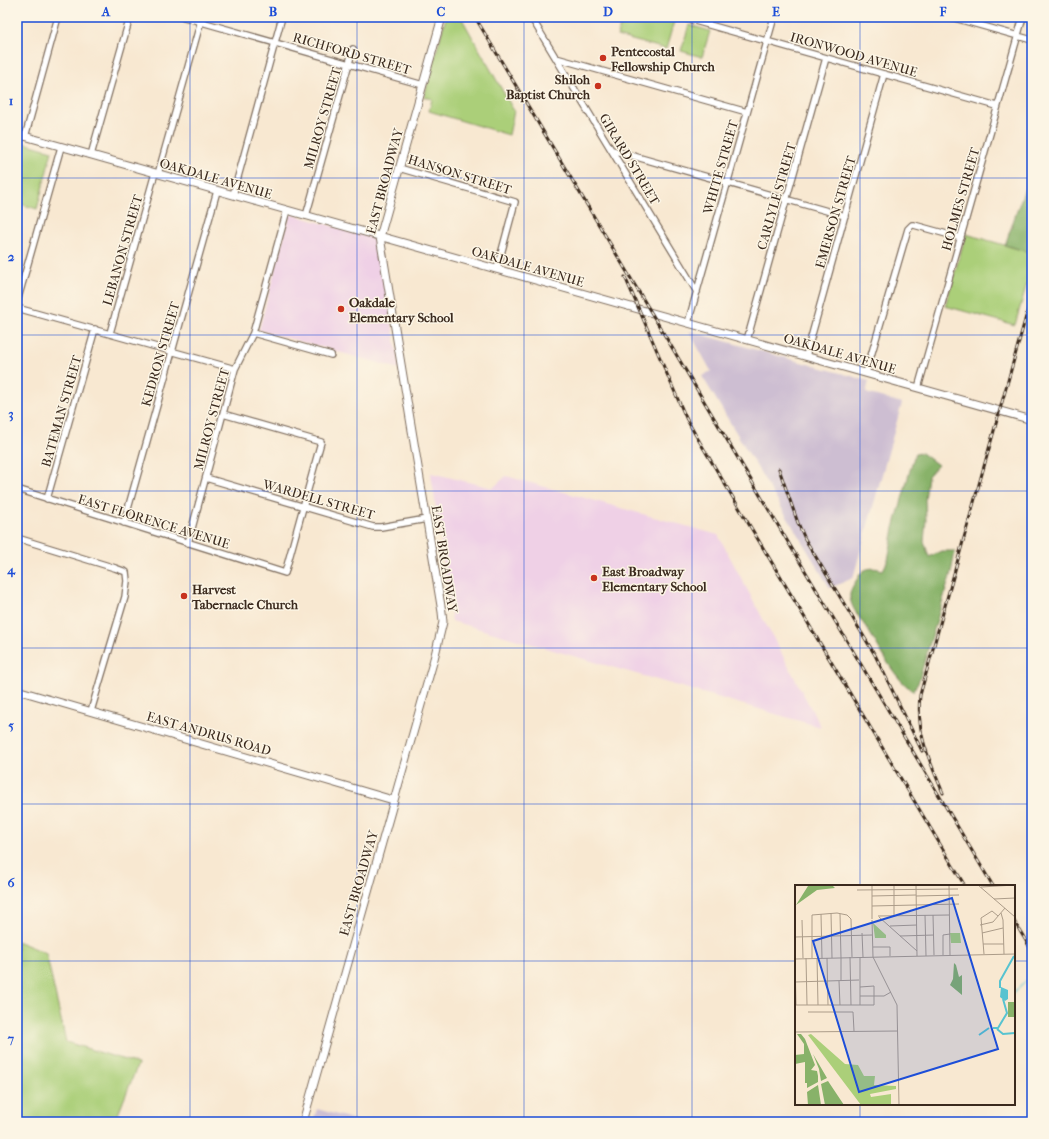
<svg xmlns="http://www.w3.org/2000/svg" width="1049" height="1139" font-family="'IM FELL French Canon',serif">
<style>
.built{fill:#efd0e6}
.industrial{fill:#cdbed2}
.green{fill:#abcf79;stroke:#737c4c}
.forest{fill:#88b269;stroke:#626e44}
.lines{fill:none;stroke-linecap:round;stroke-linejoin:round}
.stream{stroke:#57c3d0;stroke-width:1.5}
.minor-casing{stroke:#7d6c5d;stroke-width:8}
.tertiary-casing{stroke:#7d6c5d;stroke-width:9}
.minor{stroke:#fff;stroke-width:5.5}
.tertiary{stroke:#fff;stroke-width:7}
.rail-casing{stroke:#3b2a1e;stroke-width:3}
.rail{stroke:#fcf5e5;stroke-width:1.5;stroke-dasharray:4.5;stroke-linecap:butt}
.grid{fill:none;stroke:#1d4ed8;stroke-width:1;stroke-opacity:0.55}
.poi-dot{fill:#c8321e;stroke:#fcf5e5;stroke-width:1.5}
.labels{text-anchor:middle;stroke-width:3;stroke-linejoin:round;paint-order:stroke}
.poi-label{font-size:13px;font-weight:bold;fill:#3b2a1e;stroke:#fcf5e5;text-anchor:start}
.street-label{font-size:13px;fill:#3b2a1e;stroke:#fcf5e5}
.inset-river{fill:none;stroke:#57c3d0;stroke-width:2}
.inset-road{fill:none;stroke:#ac9c89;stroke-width:1}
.view{fill:#1d4ed8;fill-opacity:0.15;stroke:#1d4ed8;stroke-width:2}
.inset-edge{fill:none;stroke:#3b2a1e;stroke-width:2}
.neatline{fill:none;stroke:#1d4ed8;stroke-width:1.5}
.grid-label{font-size:13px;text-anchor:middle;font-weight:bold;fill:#1d4ed8}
</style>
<rect width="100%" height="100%" fill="#fcf5e5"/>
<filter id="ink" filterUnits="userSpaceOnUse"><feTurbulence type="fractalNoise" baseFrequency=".025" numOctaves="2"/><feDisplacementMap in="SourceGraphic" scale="8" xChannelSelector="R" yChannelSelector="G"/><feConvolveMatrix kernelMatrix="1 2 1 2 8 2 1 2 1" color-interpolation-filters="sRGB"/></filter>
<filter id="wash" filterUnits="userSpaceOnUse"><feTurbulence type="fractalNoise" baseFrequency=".012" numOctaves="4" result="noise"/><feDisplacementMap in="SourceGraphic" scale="16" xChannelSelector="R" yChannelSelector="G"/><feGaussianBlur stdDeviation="0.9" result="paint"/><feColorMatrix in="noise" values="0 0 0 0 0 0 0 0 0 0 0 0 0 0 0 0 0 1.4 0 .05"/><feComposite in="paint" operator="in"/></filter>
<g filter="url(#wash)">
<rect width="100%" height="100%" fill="#f8e8d1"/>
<!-- built -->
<path class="built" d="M290 214 377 239 400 369 259 330Z
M431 473 493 488 506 476 718 535 821 727 452 621Z"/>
<!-- industrial -->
<path class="industrial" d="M689 331 869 381 866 393 902 403 853 578 830 588 702 376 711 371Z
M317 1109 362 1122H313Z"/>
<!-- green -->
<path class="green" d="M446 17H461L514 111 509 135 429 111 432 99 424 97Z
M623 17H670L675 18 666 49 617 36Z
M689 25 710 31 702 57 681 51Z
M17 141 52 151 37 209 17 203Z
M966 234 1032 253V266L1015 325 945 306Z
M17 941 46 953 66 1042 138 1064 115 1122H17Z"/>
<!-- forest -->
<path class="forest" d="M1032 168V253L1005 245Z
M922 453 938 465 928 476 925 500 926 520 924 541 929 557 941 551H955L951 573 918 683 913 691C893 677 884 655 871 635 865 624 852 611 850 598 849 590 855 583 859 576 864 567 874 567 883 570L888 560 894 528 912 463 915 454Z"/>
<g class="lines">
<!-- stream -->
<path class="stream" d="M1014 993 1031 976"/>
</g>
</g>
<g filter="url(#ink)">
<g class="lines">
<!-- minor casing -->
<g class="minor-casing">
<path id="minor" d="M184 17 423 85
M531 17 697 292
M681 17 997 106
M951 17 1032 40
M556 58 747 112
M25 137 58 17
M612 150 845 216
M91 155 130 17
M399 168 515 202 497 269
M158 174 202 17
M233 195 282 17
M306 216 353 49
M17 302 61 147
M17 308 235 369
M688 323 774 17
M110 333 155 173
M253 333 331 355
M747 340 826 58
M806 356 884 74
M866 373 908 229 912 225H914L961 238
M918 388 1023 17
M206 478 373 527H381L427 519
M17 489 285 573 321 442 223 414
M47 499 95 329
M124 523 217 191
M17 538 115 568 126 572 127 581 125 597 91 711
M188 543 235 369 253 333 287 210"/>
</g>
<!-- tertiary casing -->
<g class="tertiary-casing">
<path id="tertiary" d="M17 134 1032 420
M17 690 393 800
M303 1122 434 659 443 622 442 612 380 237 442 17"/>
</g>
<!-- minor -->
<use href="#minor" class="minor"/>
<!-- tertiary -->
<use href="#tertiary" class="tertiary"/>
<!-- rail casing -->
<g class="rail-casing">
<path id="rail" d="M475 17 993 886
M625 277 686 418 695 434 965 886
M779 469 798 523 805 539 875 655 922 751
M943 793C929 759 916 734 920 695L1032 295
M1014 921 1032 951"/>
</g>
<!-- rail -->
<use href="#rail" class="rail"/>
</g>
</g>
<!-- grid -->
<path class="grid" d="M190 17V1122M357 17V1122M524 17V1122M692 17V1122M860 17V886M17 178H1032M17 335H1032M17 491H1032M17 648H1032M17 804H1032M17 961H796M1014 961H1032M860 1104V1122"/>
<!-- markers -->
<g class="poi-dot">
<circle cx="603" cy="58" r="4"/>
<circle cx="598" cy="86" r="4"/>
<circle cx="341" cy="309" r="4"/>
<circle cx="594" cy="578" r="4"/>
<circle cx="184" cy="596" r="4"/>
</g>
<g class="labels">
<!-- poi labels -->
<g class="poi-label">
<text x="611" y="56">Pentecostal<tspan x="611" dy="15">Fellowship Church</tspan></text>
<text x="590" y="84" text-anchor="end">Shiloh<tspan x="590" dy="15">Baptist Church</tspan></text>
<text x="349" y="307">Oakdale<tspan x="349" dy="15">Elementary School</tspan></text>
<text x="602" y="576">East Broadway<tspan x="602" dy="15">Elementary School</tspan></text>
<text x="192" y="594">Harvest<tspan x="192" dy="15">Tabernacle Church</tspan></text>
</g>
<!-- street labels -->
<g class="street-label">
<text transform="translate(352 53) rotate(16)" y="5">RICHFORD STREET</text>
<text transform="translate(854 54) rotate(16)" y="5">IRONWOOD AVENUE</text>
<text transform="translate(322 118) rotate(-74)" y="5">MILROY STREET</text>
<text transform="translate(630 159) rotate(59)" y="5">GIRARD STREET</text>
<text transform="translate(720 167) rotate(-74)" y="5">WHITE STREET</text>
<text transform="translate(460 174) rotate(17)" y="5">HANSON STREET</text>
<text transform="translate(216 178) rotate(16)" y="5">OAKDALE AVENUE</text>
<text transform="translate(384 181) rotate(-75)" y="5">EAST BROADWAY</text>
<text transform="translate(776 196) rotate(-74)" y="5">CARLYLE STREET</text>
<text transform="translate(960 199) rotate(-74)" y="5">HOLMES STREET</text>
<text transform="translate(835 212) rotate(-74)" y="5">EMERSON STREET</text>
<text transform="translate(122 250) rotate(-74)" y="5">LEBANON STREET</text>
<text transform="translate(528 266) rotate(16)" y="5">OAKDALE AVENUE</text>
<text transform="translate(840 353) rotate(16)" y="5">OAKDALE AVENUE</text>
<text transform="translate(160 354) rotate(-74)" y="5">KEDRON STREET</text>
<text transform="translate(61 411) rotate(-74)" y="5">BATEMAN STREET</text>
<text transform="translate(211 419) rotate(-75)" y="5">MILROY STREET</text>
<text transform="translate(319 499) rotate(16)" y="5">WARDELL STREET</text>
<text transform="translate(154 521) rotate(17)" y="5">EAST FLORENCE AVENUE</text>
<text transform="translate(445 559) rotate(81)" y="5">EAST BROADWAY</text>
<text transform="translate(209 733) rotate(16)" y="5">EAST ANDRUS ROAD</text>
<text transform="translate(358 883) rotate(-74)" y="5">EAST BROADWAY</text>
</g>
</g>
<!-- overview -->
<g transform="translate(795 885)">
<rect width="220" height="220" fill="#f8e8d1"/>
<path d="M78 38 91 50V53H80ZM155 48H165L166 58H156ZM16 149 50 179 63 180 69 191H80L79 200 101 201V204L75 209 76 212 96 209V220H66L13 150Z" fill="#abcf79"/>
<path d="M37 0 40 3 22 5 1 20 13 1ZM159 78 161 80 164 92 167 90V110L155 100 158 94ZM213 117H220V132H213ZM2 149H6L10 154 20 180 16 185 22 186 23 191V197L12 203V198H10V177L0 179V170L9 169V159ZM18 169 32 193 26 196 24 184ZM33 196 49 220H30L26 199ZM23 200 26 220H13L12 207Z" fill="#88b269"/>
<path d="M206 102 213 105V114L210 116 205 112Z" fill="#57c3d0"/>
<path class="inset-river" d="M205 103V96L219 71M198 143H203L212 128 208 114M202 144 208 149 220 148M184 150 194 143"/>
<path class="inset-road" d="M77 0V34M99 0V31M121 0 122 71M154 0 155 70M183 0 220 32M186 2 220 0M62 5 163 4M77 11 121 10M121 11 164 10M199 14 220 13M77 21 164 19M36 28 37 73M206 28 208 35 209 69M26 29 27 73M45 29 46 73M130 30 131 71M138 30 139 70M83 31 154 30M84 32 122 66M7 35 8 73M77 35 78 72 102 120 104 220M185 40 198 37 210 23M95 41 122 40M67 48 68 72M187 48 208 43M105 51 139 50M0 52 77 50M188 59H209M78 62H95V71M189 69 186 33 197 26 203 31M148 70V50L155 49M55 72 56 120M65 72V120M11 73 12 120M17 73V30L42 28 52 30 56 34 57 72M22 73 23 120M32 73 33 120M46 73V96M0 74 220 69M0 74 1 120M44 96 45 120M0 97 64 95M65 111H89L96 107M0 120H79V101L65 102M13 127H58L59 146M0 147 103 146"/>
<path class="view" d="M157 13 203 164 64 207 18 56Z"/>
<rect width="220" height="220" class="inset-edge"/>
</g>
<!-- margin -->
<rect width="1049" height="1139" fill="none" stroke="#fcf5e5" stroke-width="44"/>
<rect x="22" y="22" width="1005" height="1095" class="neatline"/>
<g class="grid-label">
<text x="106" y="16">A</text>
<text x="273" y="16">B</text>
<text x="441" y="16">C</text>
<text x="608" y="16">D</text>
<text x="776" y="16">E</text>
<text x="943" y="16">F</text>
<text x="11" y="105">1</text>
<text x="11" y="261">2</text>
<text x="11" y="418">3</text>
<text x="11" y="574">4</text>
<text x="11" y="730">5</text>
<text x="11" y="887">6</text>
<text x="11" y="1043">7</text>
</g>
</svg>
